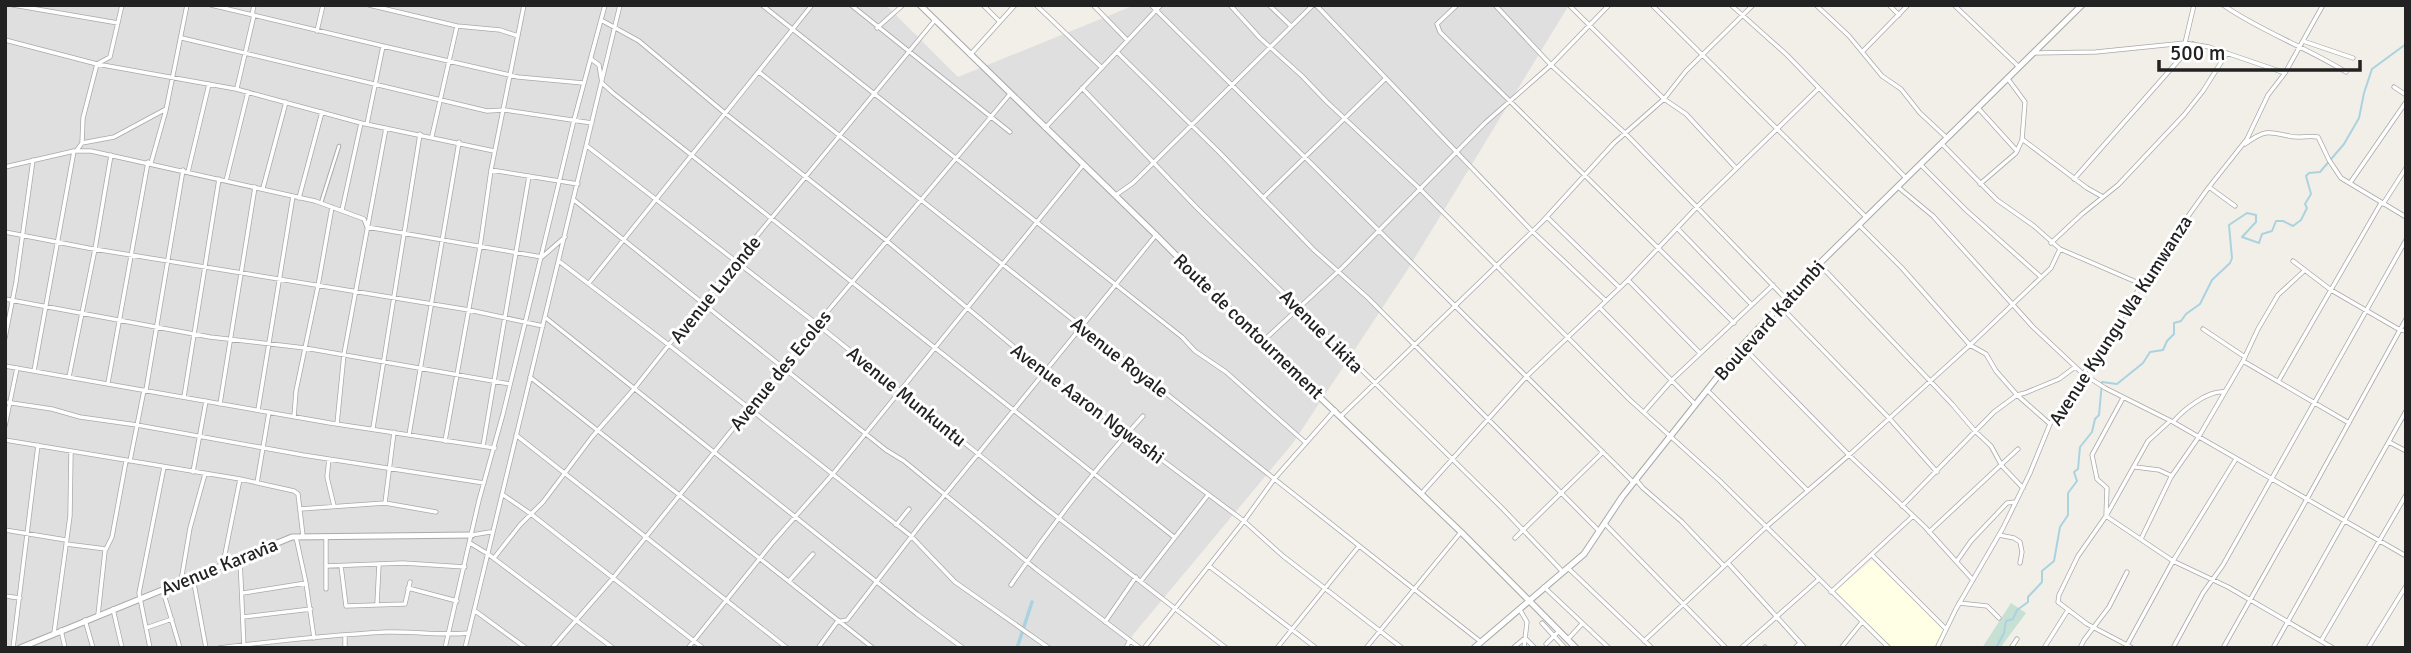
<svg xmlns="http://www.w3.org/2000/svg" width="2411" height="653" font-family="Signika,sans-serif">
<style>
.residential{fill:#e0dfdf}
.education{fill:#ffffe5}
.wetland{fill:#c6e0d4}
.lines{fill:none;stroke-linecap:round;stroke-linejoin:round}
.stream{stroke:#aad3df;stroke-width:2}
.canal{stroke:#aad3df;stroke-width:3.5}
.pedestrian-casing{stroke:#a9a9a9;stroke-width:4.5}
.minor-casing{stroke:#a9a9a9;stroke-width:5}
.tertiary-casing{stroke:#a9a9a9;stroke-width:7}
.pedestrian{stroke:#fff;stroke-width:2.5}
.minor{stroke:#fff;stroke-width:3.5}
.tertiary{stroke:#fff;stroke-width:5}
.labels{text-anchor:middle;stroke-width:6;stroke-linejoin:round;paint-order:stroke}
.street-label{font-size:19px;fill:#222;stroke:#fff}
</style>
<rect width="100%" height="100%" fill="#f2efe9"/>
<!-- residential -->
<path class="residential" d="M5 5H886L958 77 1135 5H1569L1408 269 1293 443 1122 648H5Z"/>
<!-- education -->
<path class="education" d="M1872 560 1946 629 1935 648H1893L1835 591Z"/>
<!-- wetland -->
<path class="wetland" d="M2011 603 2026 613 2000 648H1982Z"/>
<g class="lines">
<!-- stream -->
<path class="stream" d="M1996 648 2004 633 2006 621 2013 619 2017 610 2028 602V597L2042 582V571L2054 561 2060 527 2068 515V493L2077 481 2074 472 2078 469 2080 447 2092 432 2095 419 2099 415 2102 382 2117 384 2143 363 2150 352 2163 350 2167 341 2174 334V323L2181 321 2186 314 2200 304 2212 280 2230 263 2232 258 2229 225 2247 213 2256 215V222L2242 237 2259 243 2262 234 2272 231 2276 221H2283L2293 226 2301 220 2307 208 2305 204 2311 194 2306 176 2309 173 2320 172 2344 144 2359 118 2364 93 2372 69 2406 44"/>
<!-- canal -->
<path class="canal" d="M1017 648 1032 602"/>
<!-- pedestrian casing -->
<g class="pedestrian-casing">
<path id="pedestrian" d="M321 203 339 146"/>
</g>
<!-- minor casing -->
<g class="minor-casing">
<path id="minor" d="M13 5 118 23
M211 5 383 46 367 124
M369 5 457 26 500 30 518 36
M762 5 1182 337 1195 351 1226 372 1306 443
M851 5 1010 132
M983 5 999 21
M1036 5 1102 68
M1093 5 1127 40
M1151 5 1633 482
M1230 5 1260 38 1302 76 1327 102 1419 188 1630 400 1720 481 1889 648
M1269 5 1291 26
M1316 5 1532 231 1606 301
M1457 5 1437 24 1440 32 1734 323
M1495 5 1551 65 1625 133 1786 299
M1569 5 1664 99 1686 114 1736 168
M1652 5 1866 217
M1731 5 1787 55 1906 178
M1816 5 1849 36 1882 76 1901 89 1920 113 1947 138
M1889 5 1899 15
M1954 5 2018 66
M2223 5C2262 32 2306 47 2346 72
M252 15 254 5
M601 20 639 41 726 114 887 241 1044 372 1244 521 1283 556 1402 648
M877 28 903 5
M317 31 323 5
M182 38 487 111 505 110 592 123
M5 40 97 64 236 89 361 123 494 151
M2303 41 2353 58
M2185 43 2194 5
M383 46 518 77 583 83
M1863 51 1908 5
M1117 52 1219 152 1314 250 1368 298 1599 531
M2035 53 2096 52 2185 43 2209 47 2285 73
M970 55 1015 5
M591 59 599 65 602 83 613 93 1174 537
M759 72 1481 642
M2394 87 2406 95
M237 88 254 15
M1082 88 1196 207 1503 509 1563 572
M1978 108 2017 151
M1045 128 1161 5
M432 136 457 26
M2022 139 2087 188 2103 197
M82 143 114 137 166 109
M1942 144 1997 200 2034 226 2060 249 2141 284
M2245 144C2264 130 2267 131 2289 136 2298 139 2309 135 2318 137L2329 160 2341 178 2406 217
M587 146 817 324 1034 499 1226 648
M77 150 82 143 83 118 97 64 110 57 122 5
M151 163 166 110 187 5
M1921 165 1966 210 2041 277
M5 167 74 151H91L315 201 364 219 367 227 542 257 565 237
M491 170 578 184
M188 172 209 84
M2074 179 2193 44
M226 181 248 92
M2350 183 2406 102
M1980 184 2016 153 2022 140 2025 102 2008 79
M1898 187 1933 216 2033 327 2082 373 2105 388 2173 422 2406 556
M2209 187 2235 206
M263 188 286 102
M1116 195 1133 183 1313 5
M1264 197 1385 79
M299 198 322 112
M574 200 886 450 904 461 1036 569 1140 648
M2383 204 2406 168
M342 210 361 123
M1547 217 1619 287
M1859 225 1902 268 1970 345 1986 354 1996 371 2017 395 2050 424
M1677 228 1751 304
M5 232 88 248 469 310 543 326
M2051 243 2082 214 2118 185 2184 115 2203 91 2227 53
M2293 261 2331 290 2400 330 2406 331
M560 262 669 345 911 536 955 582 1049 648
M1819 264 1952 404 1975 431 1991 446 2002 466 2023 488
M1628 280 1700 353
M589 283 812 5
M5 299 210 337 305 348 510 384
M1780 306 1889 418 1937 472
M1600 308 1695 404
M546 318 917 614 963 648
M2203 329 2245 357
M5 338 16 282 33 160
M1262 342 1343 267 1485 123 1551 65 1609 5
M1742 346 1849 455 1925 527 1973 580
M2243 361 2258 329 2278 295 2304 271
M5 366 330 423 495 448
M34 371 74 151
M69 377 95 249 111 155
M530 377 873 648
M2279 380 2381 203
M108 383 148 162
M146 390 183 170
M1707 390 1807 490
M184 397 219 179
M2123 398 2092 455 2097 479 2107 488 2106 516 2173 561 2228 587 2333 648
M5 402 52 409 80 417 137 425 303 455 484 483
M220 404 255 187
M258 410 293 196
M1644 412 1672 380 1773 285
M1341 416 1542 222 1614 143 1664 99 1686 71 1753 5
M294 417 296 391 318 286 332 207
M2170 421 2148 441 2106 516 2078 556 2059 595 2058 602 2087 624 2127 645 2173 561 2236 459
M2173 422C2183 410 2208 390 2225 392
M337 424 344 354 386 128
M5 426 17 368
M373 428 420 134
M409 435 459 142
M516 435 787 648
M5 440 240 479 294 491 298 494 303 536
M445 441 480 247 491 170 524 5
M2389 442 2406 451
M483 446 529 176
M329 459 327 477 334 506
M130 461 144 390
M2135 467 2159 470 2172 476
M193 472 206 401
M1637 481 1643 488 1681 521 1724 566
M257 483 269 412
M502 494 531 514 703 648
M1421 494 1526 377 1628 280 1697 207 1818 89
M385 503 394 432
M1902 506 1994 412 2017 395 2025 393 2059 379 2075 367
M300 509 385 503 436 512
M1605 524 1726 648
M896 525 909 509
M5 530 66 540
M1929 532 2018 449
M472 535 490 532
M1999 535 2014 538 2020 542 2022 552 2020 563
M296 537 306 583 314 638
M1515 538 1603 452
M2141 539 2171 477 2198 438 2243 361 2349 423
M470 543 488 554 613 648
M66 544 106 549
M1872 555 1946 629
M494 558 520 525 543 502 592 437 634 389 713 289 935 20
M240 559 244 648
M1957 561 1971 541 2007 503 2015 502
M1728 563 1805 648
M223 564 240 479
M326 566 403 563 465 567
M341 566 346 606 405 604 410 582
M1209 566 1316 648
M1568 568 1652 648
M193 578 206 648
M181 581 190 528 205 474
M789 581 813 554
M1141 581 1208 495
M1011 585C1051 526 1095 469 1143 416
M1544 587 1609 648
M408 588 457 601
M326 589V537
M163 591 180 648
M1831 592 1913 516
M243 593 306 583
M5 596 20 598
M1959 603 1987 606 1999 618
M377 604 379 564
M113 609 122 648
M474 610 526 648
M1520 610 1527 622 1524 648
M98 615 105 551 112 537 126 461
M243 617 311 609
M85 620 93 648
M1105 622 1136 577
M1542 623 1565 648
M146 628 172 619
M61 630 65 648
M54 633 70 516 71 451
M1568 639 1582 624
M1644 641 1766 527 1849 455 1970 345 2051 268 2060 249
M2321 641 2406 495
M1546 644 1559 631
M1765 647 1766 648
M13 648 38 445
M150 648 139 593 164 467
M219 648C275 641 331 635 387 632 414 631 443 636 469 633
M345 648V636
M445 648 479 500 503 414 574 120 605 5
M465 648 620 5
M552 648 613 578 817 324 1010 94
M688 648 773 542 832 475 1083 165
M818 648 837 622 847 620 921 524 1156 235
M1126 648 1130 640
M1144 648 1244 521 1275 478 1335 410
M1277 648 1359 546
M1366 648 1461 532
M1513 648 1525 638 1535 648
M1741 648 1818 580
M1795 648 1800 643
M1841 648 1862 622
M1937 648 1956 609 2003 528 2030 473 2050 424 2132 301 2148 272 2209 187 2247 139 2268 95 2285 73 2323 5
M2011 648 2017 639
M2044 648 2068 610
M2080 648 2084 640 2109 607 2127 572
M2126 648 2127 645 2132 648
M2173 648 2203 593 2223 565 2406 240
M2223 648 2307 499 2406 319
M2273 648 2406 411
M2368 648 2406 586"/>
</g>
<!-- tertiary casing -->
<g class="tertiary-casing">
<path id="tertiary" d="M920 5 1156 235 1262 342 1461 532 1576 648
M20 648 292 537 472 535
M1474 648 1584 554 1622 497 1742 346 1819 264 2082 5"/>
</g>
<!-- pedestrian -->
<use href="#pedestrian" class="pedestrian"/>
<!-- minor -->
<use href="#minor" class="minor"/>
<!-- tertiary -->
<use href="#tertiary" class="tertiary"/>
</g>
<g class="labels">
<!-- street labels -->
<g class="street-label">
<text transform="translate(715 289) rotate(-51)" y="7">Avenue Luzonde</text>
<text transform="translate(1769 320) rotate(-48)" y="7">Boulevard Katumbi</text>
<text transform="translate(2120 320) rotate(-57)" y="7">Avenue Kyungu Wa Kumwanza</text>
<text transform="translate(1249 326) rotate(44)" y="7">Route de contournement</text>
<text transform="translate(1322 331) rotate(45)" y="7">Avenue Likita</text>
<text transform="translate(1120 357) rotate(38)" y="7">Avenue Royale</text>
<text transform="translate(780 370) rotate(-51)" y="7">Avenue des Ecoles</text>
<text transform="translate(907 396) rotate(39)" y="7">Avenue Munkuntu</text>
<text transform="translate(1088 403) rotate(37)" y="7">Avenue Aaron Ngwashi</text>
<text transform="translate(219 566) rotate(-22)" y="7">Avenue Karavia</text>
</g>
</g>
<!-- border -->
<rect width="2411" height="653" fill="none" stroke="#222222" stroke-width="14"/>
<!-- scale -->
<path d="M2159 60v10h201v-10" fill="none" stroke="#222222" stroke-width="3.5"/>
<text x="2170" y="60" font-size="21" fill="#222222" stroke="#ffffff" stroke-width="5" paint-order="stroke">500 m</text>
</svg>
